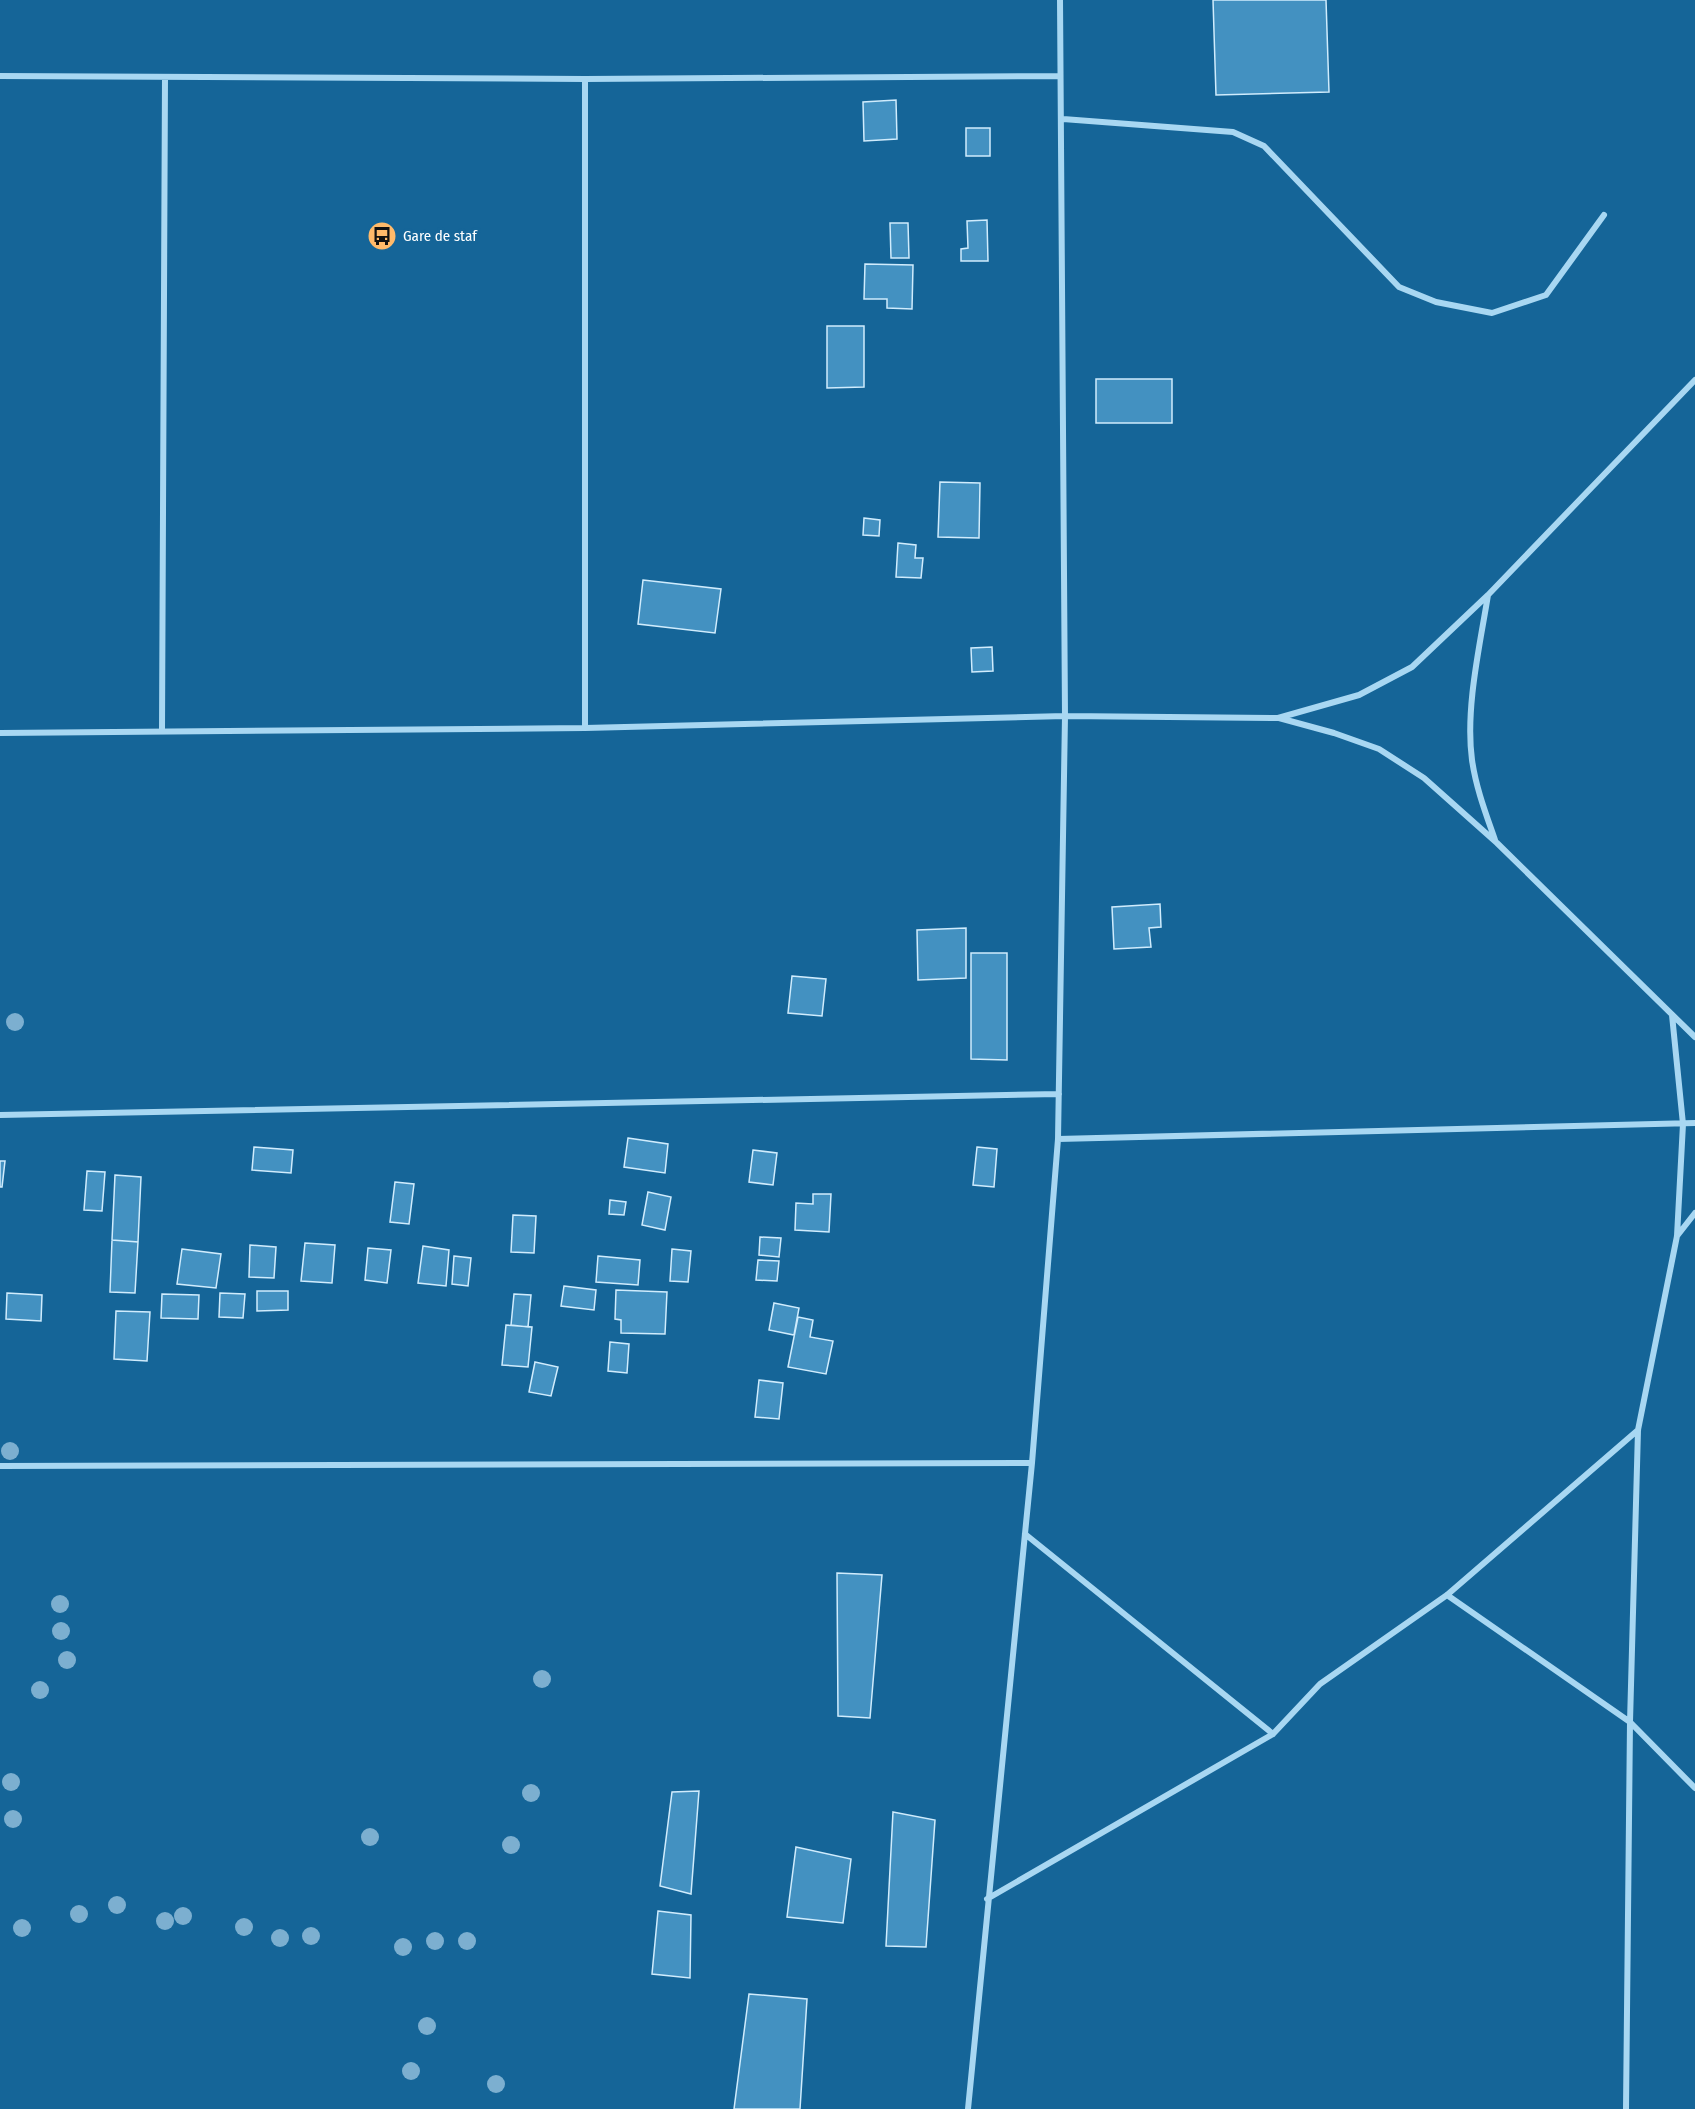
<svg xmlns="http://www.w3.org/2000/svg" width="1695" height="2109" font-family="'Fira Sans Condensed',sans-serif">
<style>
.building{fill:#4391c1;stroke:#d0ecfd;stroke-width:1.5}
.lines{fill:none;stroke-linecap:round;stroke-linejoin:round}
.street{stroke:#a8d7f2;stroke-width:6}
.tree{fill:#7cafd0}
.labels{text-anchor:middle;stroke-width:6;stroke-linejoin:round;paint-order:stroke}
.poi-label{font-size:15px;fill:#fff;stroke:#156598;text-anchor:start}
</style>
<rect width="100%" height="100%" fill="#156598"/>
<!-- building -->
<path class="building" d="M1213 0H1326L1329 92 1216 95Z
M896 100 897 139 864 141 863 102Z
M966 128H990V156H966Z
M987 220 988 261H961V249L968 248 967 221Z
M890 223H908L909 258H891Z
M865 264 913 265 912 309 887 308V299H864Z
M827 326H864V387L827 388Z
M1096 379H1172V423H1096Z
M940 482 980 483 979 538 938 537Z
M864 518 880 520 879 536 863 535Z
M898 543 916 545 915 558H923L921 578 896 577Z
M643 580 721 589 715 633 638 624Z
M992 647 993 671 972 672 971 648Z
M1160 904 1161 927 1149 928 1151 947 1114 949 1112 907Z
M966 928V978L918 980 917 930Z
M971 953H1007V1060L971 1059Z
M792 976 826 979 822 1016 788 1013Z
M628 1138 668 1144 665 1173 624 1167Z
M254 1147 293 1150 291 1173 252 1170Z
M977 1147 997 1149 994 1187 973 1185Z
M753 1150 777 1153 773 1185 749 1182Z
M0 1161H5L2 1187H0Z
M87 1171 105 1172 102 1211 84 1210Z
M115 1175 141 1177 138 1242 112 1240Z
M395 1182 414 1184 409 1224 390 1222Z
M648 1192 671 1197 665 1230 642 1225Z
M813 1194H831L829 1232 795 1230 796 1203 813 1204Z
M610 1200 626 1202 624 1215 609 1214Z
M513 1215 536 1216 534 1253 511 1252Z
M760 1237 781 1238 779 1257 759 1255Z
M112 1240 138 1242 135 1293 110 1292Z
M305 1243 335 1245 332 1283 301 1281Z
M250 1245 276 1247 274 1278 249 1277Z
M423 1246 449 1250 446 1286 418 1283Z
M368 1248 391 1250 387 1283 365 1280Z
M182 1249 221 1254 216 1288 177 1284Z
M672 1249 691 1251 688 1282 670 1281Z
M454 1256 471 1258 468 1286 452 1284Z
M598 1256 640 1260 638 1285 596 1282Z
M758 1260 779 1261 777 1281 756 1280Z
M564 1286 596 1290 594 1310 561 1306Z
M616 1290 667 1292 665 1334 621 1333V1320L615 1319Z
M257 1291H288V1310L257 1311Z
M7 1293 42 1295 41 1321 6 1319Z
M220 1293 245 1294 243 1318 219 1317Z
M162 1294 199 1295 198 1319 161 1318Z
M514 1294 531 1295 528 1327 511 1325Z
M774 1303 799 1308 794 1335 769 1330Z
M116 1311 150 1312 147 1361 114 1359Z
M798 1317 813 1320 810 1337 833 1341 826 1374 788 1367Z
M506 1325 532 1327 528 1367 502 1365Z
M610 1342 629 1344 627 1373 608 1371Z
M535 1362 558 1367 551 1396 529 1392Z
M759 1380 783 1383 779 1419 755 1417Z
M837 1573 882 1575 870 1718 838 1716Z
M699 1791 691 1894 660 1886 672 1792Z
M893 1812 935 1820 926 1947 886 1946Z
M796 1847 851 1859 843 1923 787 1917Z
M658 1911 691 1915 690 1978 652 1974Z
M749 1994 807 1999 800 2109H734Z"/>
<g class="lines">
<!-- street -->
<path class="street" d="M0 76 585 79 1060 76
M1063 119 1233 132 1264 146 1399 287 1436 302 1492 313 1546 295 1604 215
M1488 595C1480 645 1465 709 1472 760 1476 788 1486 814 1495 840
M1279 718 1334 733 1379 749 1424 778 1497 843 1695 1037
M585 728V79
M162 731 165 77
M0 733 585 728 1065 716 1278 718 1359 695 1412 667 1488 595 1695 380
M0 1115 1059 1094
M1058 1139 1695 1123
M1677 1236 1695 1213
M0 1466 1032 1463
M1025 1534 1273 1734
M1447 1595 1630 1722 1695 1788
M987 1899 1273 1734 1320 1684 1447 1595 1638 1430
M968 2109 1032 1463 1058 1139 1065 716 1060 0
M1626 2109 1630 1722 1638 1430 1677 1236 1683 1124 1672 1015"/>
</g>
<!-- trees -->
<g class="tree">
<circle cx="15" cy="1022" r="9"/>
<circle cx="10" cy="1451" r="9"/>
<circle cx="60" cy="1604" r="9"/>
<circle cx="61" cy="1631" r="9"/>
<circle cx="67" cy="1660" r="9"/>
<circle cx="542" cy="1679" r="9"/>
<circle cx="40" cy="1690" r="9"/>
<circle cx="11" cy="1782" r="9"/>
<circle cx="531" cy="1793" r="9"/>
<circle cx="13" cy="1819" r="9"/>
<circle cx="370" cy="1837" r="9"/>
<circle cx="511" cy="1845" r="9"/>
<circle cx="117" cy="1905" r="9"/>
<circle cx="79" cy="1914" r="9"/>
<circle cx="183" cy="1916" r="9"/>
<circle cx="165" cy="1921" r="9"/>
<circle cx="244" cy="1927" r="9"/>
<circle cx="22" cy="1928" r="9"/>
<circle cx="311" cy="1936" r="9"/>
<circle cx="280" cy="1938" r="9"/>
<circle cx="435" cy="1941" r="9"/>
<circle cx="467" cy="1941" r="9"/>
<circle cx="403" cy="1947" r="9"/>
<circle cx="427" cy="2026" r="9"/>
<circle cx="411" cy="2071" r="9"/>
<circle cx="496" cy="2084" r="9"/>
</g>
<!-- icons -->
<defs>
<g id="bus-disc" transform="scale(1.5)"><circle r="9.5" fill="#ffba6a" stroke="#156598"/><path d="M-5-6H5V4H4V6H2V4H-2V6H-4V4H-5ZM-3.5-4V0h7V-4ZM-3.5 1.2v1.5H-2V1.2ZM2 1.2v1.5H3.5V1.2Z" fill="#111"/></g>
</defs>
<g fill-rule="evenodd">
<use href="#bus-disc" x="382" y="236"/>
</g>
<g class="labels">
<!-- poi labels -->
<g class="poi-label">
<text x="403" y="241">Gare de staf</text>
</g>
</g>
</svg>
